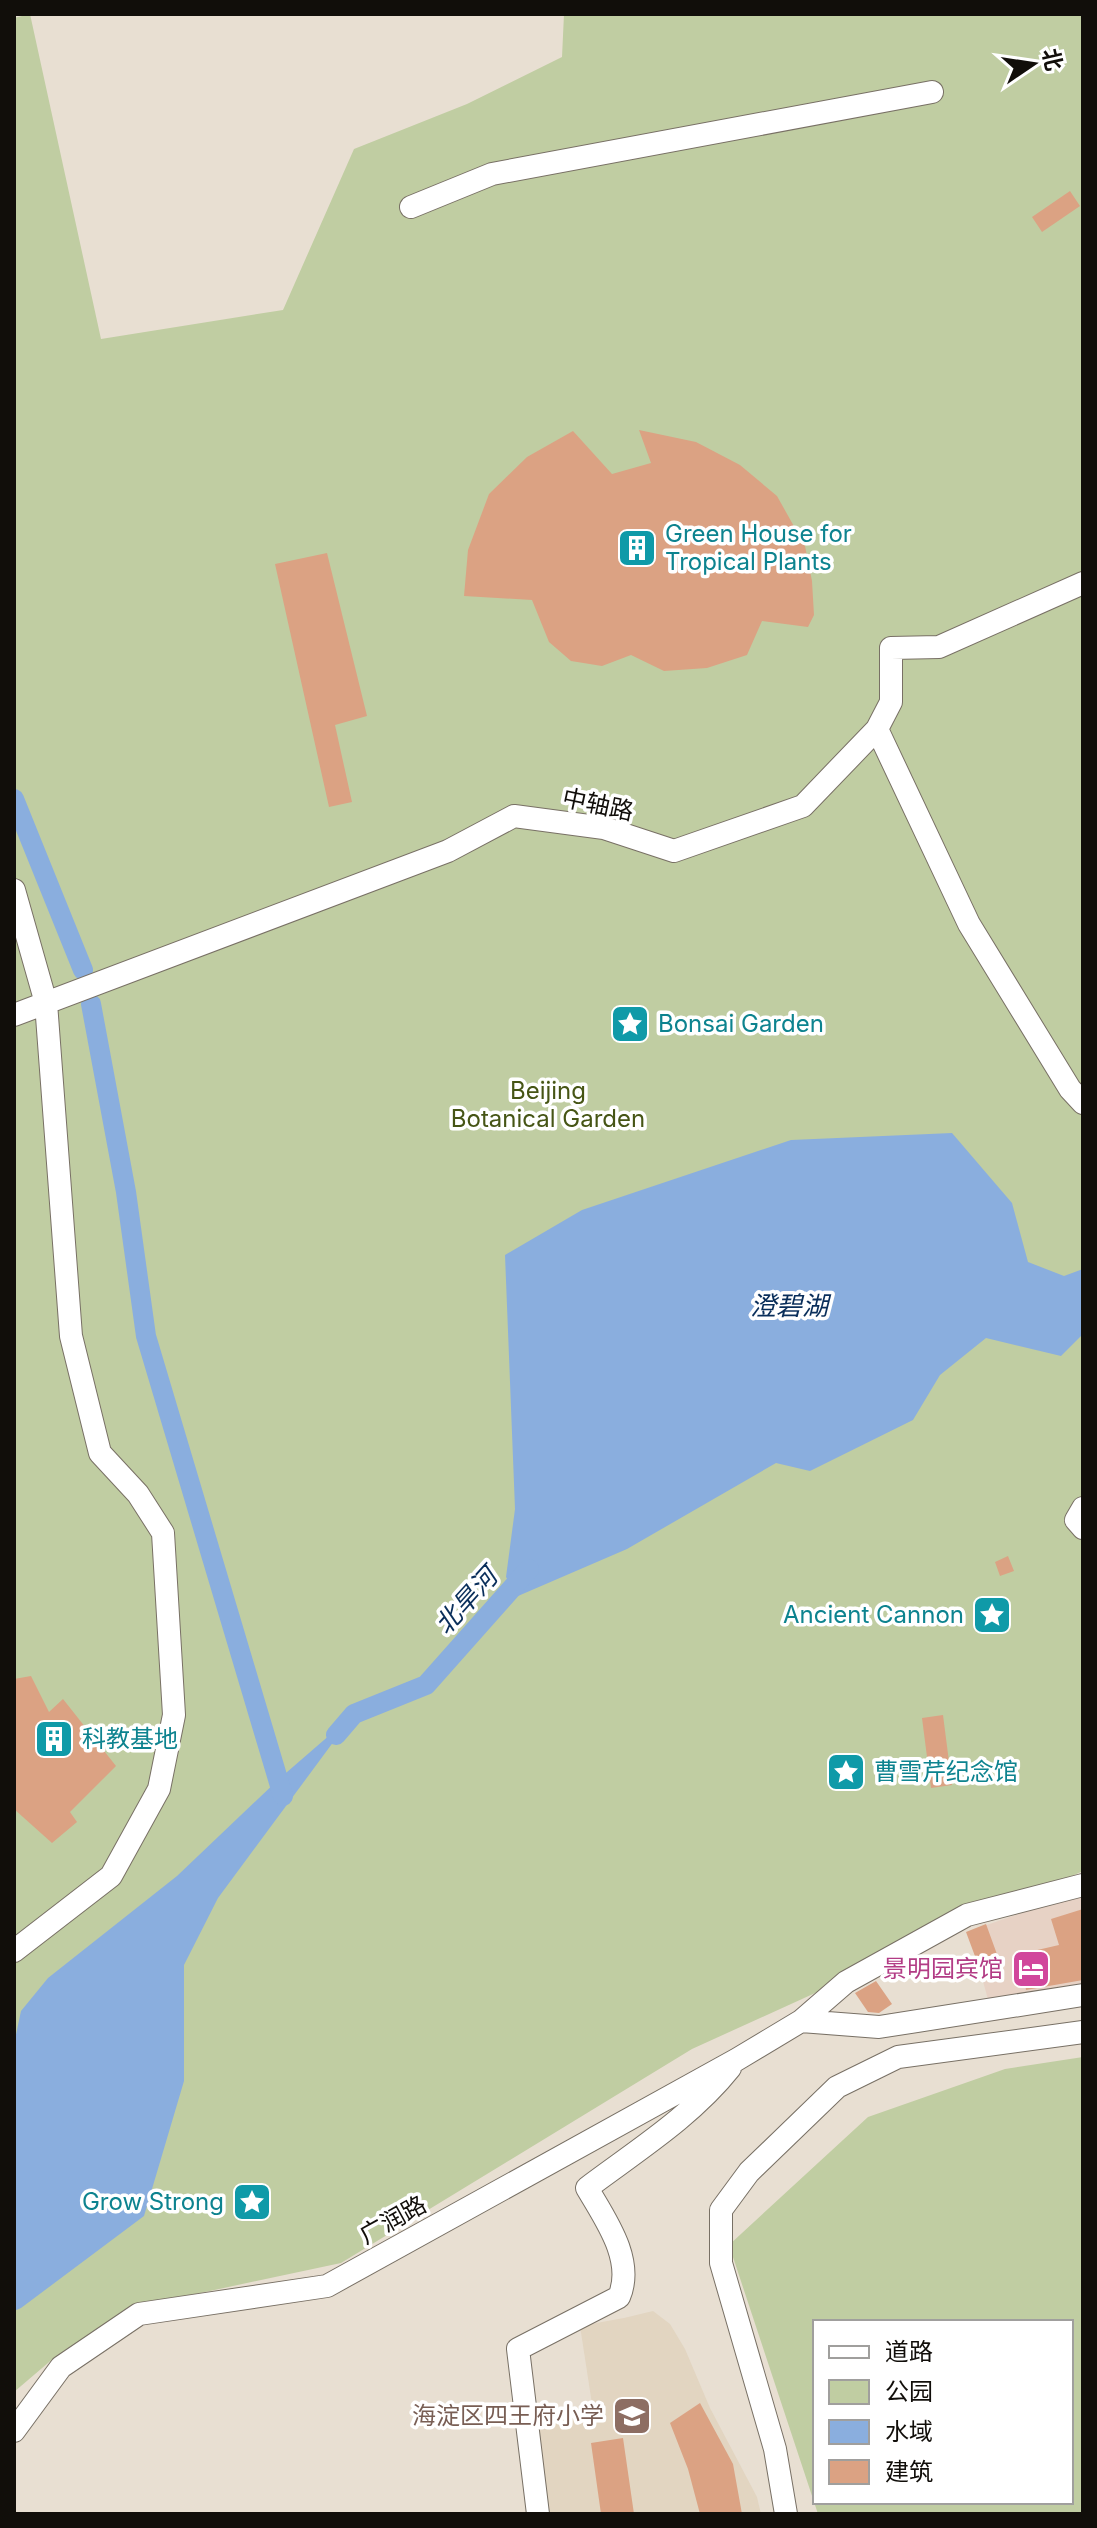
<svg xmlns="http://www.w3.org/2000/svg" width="1097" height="2528" font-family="Inter,'Noto Sans SC',sans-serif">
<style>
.commercial{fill:#e7d2c5}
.built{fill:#e2d5c1}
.green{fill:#c0cda2;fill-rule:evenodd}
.water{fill:#8aaede}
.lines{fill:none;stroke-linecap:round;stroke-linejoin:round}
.canal{stroke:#8aaede;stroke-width:20}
.building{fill:#dba283}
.minor-casing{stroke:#787065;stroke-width:24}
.minor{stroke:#fff;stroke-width:22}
.labels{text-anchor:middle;stroke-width:7;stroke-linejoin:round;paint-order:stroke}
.culture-label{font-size:24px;fill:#0d838f;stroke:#fff;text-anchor:start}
.street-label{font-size:24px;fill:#110e0a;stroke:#fff}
.park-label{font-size:24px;fill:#465515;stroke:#fff}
.hotel-label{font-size:24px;fill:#b23c85;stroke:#fff;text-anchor:end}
.education-label{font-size:24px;fill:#785e54;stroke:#fff;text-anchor:end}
.water-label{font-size:26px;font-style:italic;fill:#092e5a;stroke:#fff}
</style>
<rect width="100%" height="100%" fill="#e8dfd2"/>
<!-- commercial -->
<path class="commercial" d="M1083 1892V2006L994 2021 969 1931Z"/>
<!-- built -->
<path class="built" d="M653 2311 670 2324 685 2349 710 2408 757 2497 761 2514H533L522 2423 592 2404 580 2326 624 2318Z"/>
<!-- green -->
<path class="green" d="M30 14 101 339 283 310 354 149 467 104 562 57 564 14H1083V1871L692 2049 341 2263 144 2305 55 2357 14 2392V18Z
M1083 2057V2514H818L729 2245 868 2117 1005 2069ZM815 2322H1071V2502H815Z"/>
<!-- water -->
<path class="water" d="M952 1133 1012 1203 1028 1262 1064 1276 1083 1269V1334L1061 1356 986 1338 940 1375 913 1420 810 1471 776 1463 627 1549 518 1596 506 1577 515 1509 505 1255 582 1210 791 1140Z
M354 1714 218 1898 184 1965V2081L144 2216 21 2308 14 2311V2044L21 2011 48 1978 177 1876 279 1779Z"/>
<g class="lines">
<!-- canal -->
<path class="canal" d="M14 799 83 970
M91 1004 126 1192 146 1336 283 1796
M336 1735 354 1714 426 1685 529 1569"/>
</g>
<!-- building -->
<path class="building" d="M1070 191 1080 206 1042 232 1032 217Z
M639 430 696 442 740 465 777 496 805 546 812 581 814 615 808 627 762 621 747 655 707 668 664 671 631 655 602 666 571 661 549 642 532 600 464 596 468 550 489 494 527 457 573 431 612 474 651 463Z
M327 553 367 716 335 725 352 802 329 807 275 564Z
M1008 1556 1014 1571 1000 1576 995 1562Z
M31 1676 49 1712 63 1699 116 1766 70 1812 77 1822 52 1843 14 1809V1679Z
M943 1715 952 1785 931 1788 922 1718Z
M1083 1909V1980L1026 1990 1020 1954 1059 1945 1051 1919Z
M986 1924 1002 1968 982 1975 966 1932Z
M876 1981 892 2004 879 2013 868 2012 855 1993Z
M700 2403 733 2464 742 2514H700L688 2469 670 2423Z
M623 2438 634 2514H601L591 2443Z"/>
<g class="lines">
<!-- minor casing -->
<g class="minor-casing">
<path id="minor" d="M411 207 492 174 932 92
M877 729 969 924 1070 1089 1083 1103
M14 890 46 1003 71 1336 100 1453 138 1494 163 1533 174 1715 159 1789 111 1876 14 1951
M14 1015 448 851 514 816 604 828 674 851 803 806 877 729 891 702V648L939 647 1083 583
M1083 1508 1076 1520 1083 1528
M801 2021 879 2027 1083 1995
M14 2431 61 2367 139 2314 327 2286 736 2060 801 2021 846 1982 967 1915 1083 1885
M538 2514 518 2349 619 2297C635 2260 605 2219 587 2188 636 2151 691 2117 730 2068
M786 2514 775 2449 721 2263V2210L749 2172 837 2087 898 2057 1083 2032"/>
</g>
<!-- minor -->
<use href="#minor" class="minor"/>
</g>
<!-- icons -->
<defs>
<g id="building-square" transform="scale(2)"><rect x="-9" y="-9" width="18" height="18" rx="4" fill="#0f9aa8" stroke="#fff"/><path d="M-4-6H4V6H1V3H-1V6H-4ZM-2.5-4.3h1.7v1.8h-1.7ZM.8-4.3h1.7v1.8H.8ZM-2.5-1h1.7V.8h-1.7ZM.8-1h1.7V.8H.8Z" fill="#fff"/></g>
<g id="sight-square" transform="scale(2)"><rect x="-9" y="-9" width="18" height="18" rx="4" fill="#0f9aa8" stroke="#fff"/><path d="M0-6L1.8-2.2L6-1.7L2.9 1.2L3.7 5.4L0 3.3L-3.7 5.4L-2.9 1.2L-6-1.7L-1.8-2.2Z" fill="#fff"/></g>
<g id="hotel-square" transform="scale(2)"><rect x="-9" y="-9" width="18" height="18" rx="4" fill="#d1479c" stroke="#fff"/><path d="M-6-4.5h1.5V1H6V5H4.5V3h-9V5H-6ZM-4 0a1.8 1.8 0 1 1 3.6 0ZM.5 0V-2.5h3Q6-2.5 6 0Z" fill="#fff"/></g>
<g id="school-square" transform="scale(2)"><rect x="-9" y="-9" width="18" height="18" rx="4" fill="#8d6e63" stroke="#fff"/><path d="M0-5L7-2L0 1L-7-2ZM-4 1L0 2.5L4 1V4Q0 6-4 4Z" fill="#fff"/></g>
</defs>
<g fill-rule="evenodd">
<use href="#building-square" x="637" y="548"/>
<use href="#sight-square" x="630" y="1024"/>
<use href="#sight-square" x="992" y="1615"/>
<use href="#building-square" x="54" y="1739"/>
<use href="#sight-square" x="846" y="1772"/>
<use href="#hotel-square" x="1031" y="1969"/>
<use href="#sight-square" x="252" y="2202"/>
<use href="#school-square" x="632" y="2416"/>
</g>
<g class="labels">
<!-- culture labels -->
<g class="culture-label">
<text x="665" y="542">Green House for<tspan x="665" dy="28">Tropical Plants</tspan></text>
<text x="658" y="1032">Bonsai Garden</text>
<text x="964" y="1623" text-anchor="end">Ancient Cannon</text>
<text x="82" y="1747">科教基地</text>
<text x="874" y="1780">曹雪芹纪念馆</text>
<text x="224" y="2210" text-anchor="end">Grow Strong</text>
</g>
<!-- street labels -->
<g class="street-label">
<text transform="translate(598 805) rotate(12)" y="8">中轴路</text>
<text transform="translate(393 2220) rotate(-29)" y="8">广润路</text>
</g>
<!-- park labels -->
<g class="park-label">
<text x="548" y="1099">Beijing<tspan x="548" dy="28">Botanical Garden</tspan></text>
</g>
<!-- hotel labels -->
<g class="hotel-label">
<text x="1003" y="1977">景明园宾馆</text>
</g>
<!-- education labels -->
<g class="education-label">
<text x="604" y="2424">海淀区四王府小学</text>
</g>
<!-- water labels -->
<g class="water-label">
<text x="789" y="1315">澄碧湖</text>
<text transform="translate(466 1601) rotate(-48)" y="9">北旱河</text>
</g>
</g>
<!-- border -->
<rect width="1097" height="2528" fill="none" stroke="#110e0a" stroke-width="32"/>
<!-- legend -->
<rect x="813" y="2320" width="260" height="184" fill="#ffffff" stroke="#a09f9d" stroke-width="2"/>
<rect x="829" y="2346" width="40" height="12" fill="#ffffff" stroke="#a09f9d" stroke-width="2"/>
<text x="885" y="2360" font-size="24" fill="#110e0a">道路</text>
<rect x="829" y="2380" width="40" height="24" fill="#c0cda2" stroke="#a09f9d" stroke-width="2"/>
<text x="885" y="2400" font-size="24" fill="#110e0a">公园</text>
<rect x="829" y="2420" width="40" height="24" fill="#8aaede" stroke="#a09f9d" stroke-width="2"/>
<text x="885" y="2440" font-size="24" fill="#110e0a">水域</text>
<rect x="829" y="2460" width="40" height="24" fill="#dba283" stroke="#a09f9d" stroke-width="2"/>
<text x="885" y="2480" font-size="24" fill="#110e0a">建筑</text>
<!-- north arrow -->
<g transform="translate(1033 64) rotate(77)" stroke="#ffffff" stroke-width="6" paint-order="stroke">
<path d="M0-6L14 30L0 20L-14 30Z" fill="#110e0a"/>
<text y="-12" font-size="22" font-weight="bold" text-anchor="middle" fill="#110e0a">北</text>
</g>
</svg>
